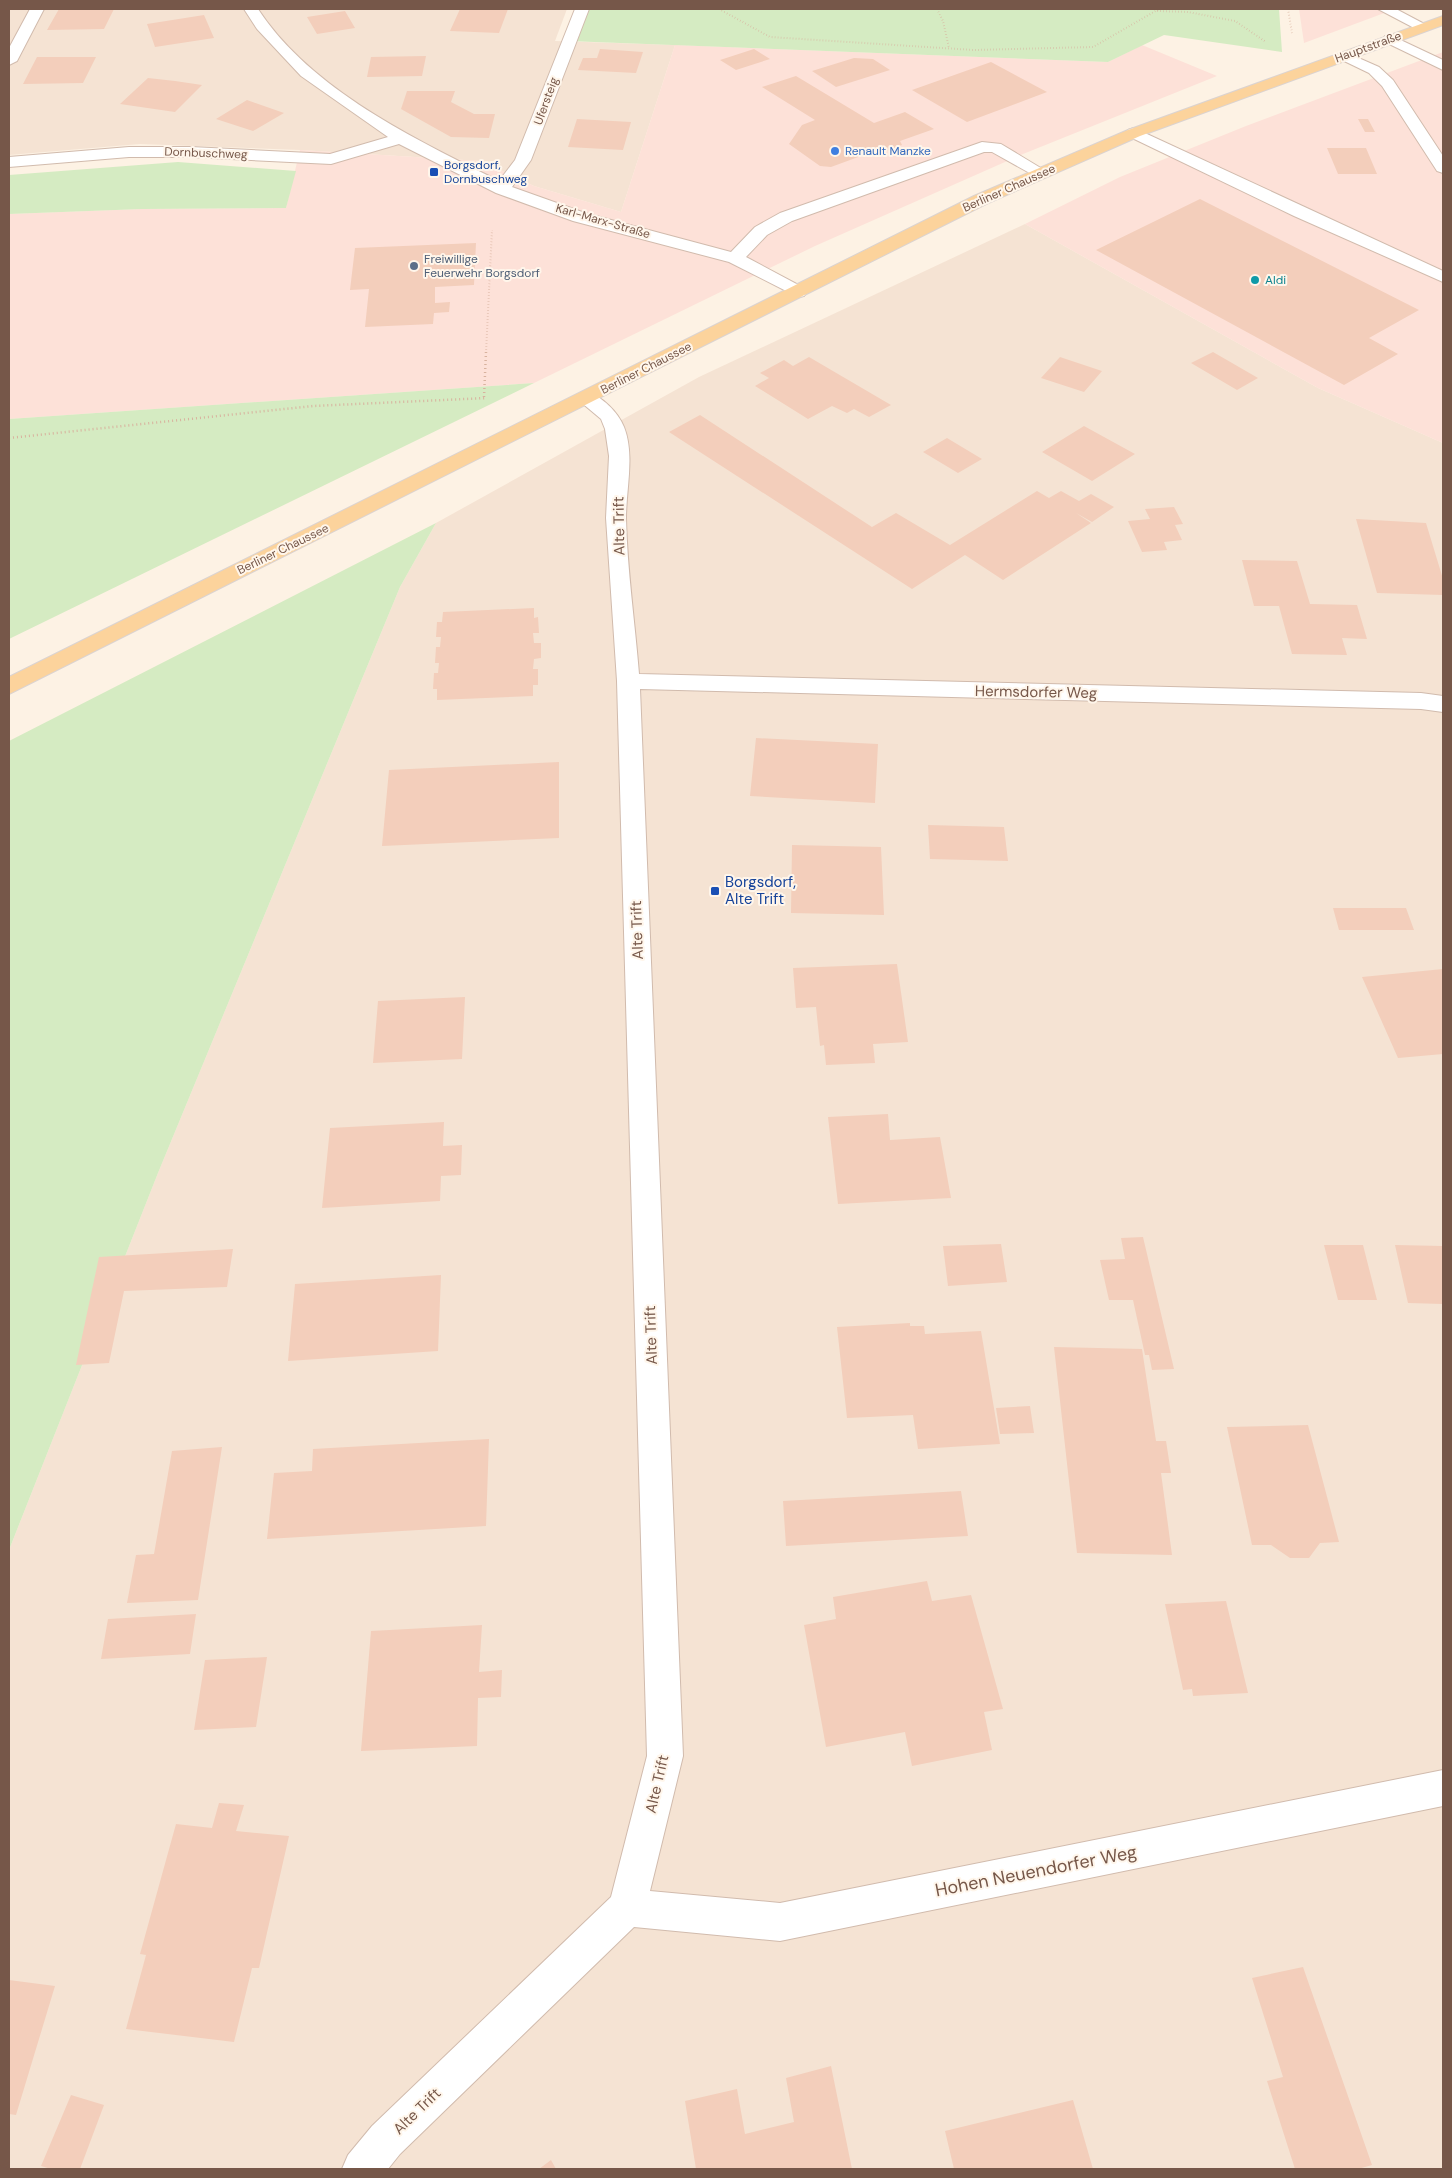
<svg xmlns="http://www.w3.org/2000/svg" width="1452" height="2178" font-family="'DM Sans',sans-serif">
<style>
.residential{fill:#f5e3d3}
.commercial{fill:#fde1d8}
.green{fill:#d5ebc2}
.building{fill:#f3cebb}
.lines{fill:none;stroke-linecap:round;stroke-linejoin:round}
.minor-casing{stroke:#d1bbad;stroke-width:2}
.major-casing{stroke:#dbd3d0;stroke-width:2}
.path-far1{stroke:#d8b29e;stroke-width:2;stroke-dasharray:0.5 2.5;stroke-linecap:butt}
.path{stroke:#d8b29e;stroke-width:2.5;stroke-dasharray:1 3;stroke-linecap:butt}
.minor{fill:#fff;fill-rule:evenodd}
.major{fill:#fcd39c;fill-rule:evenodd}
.shop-dot{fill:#3f7fe0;stroke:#fff6eb;stroke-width:2}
.transit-dot{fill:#1a4fb4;stroke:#fff6eb;stroke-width:2}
.service-dot{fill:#5c6f8a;stroke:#fff6eb;stroke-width:2}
.culture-dot{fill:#0f9aa8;stroke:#fff6eb;stroke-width:2}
.labels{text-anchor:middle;stroke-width:4;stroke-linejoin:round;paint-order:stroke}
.far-street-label{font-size:12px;fill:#765749;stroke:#fff6eb}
.far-shop-label{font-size:12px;fill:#366cbe;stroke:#fff6eb;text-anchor:start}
.far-transit-label{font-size:12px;fill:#164399;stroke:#fff6eb;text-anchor:start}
.far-service-label{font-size:12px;fill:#4e5e75;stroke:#fff6eb;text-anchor:start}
.far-culture-label{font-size:12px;fill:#0d838f;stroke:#fff6eb;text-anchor:start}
.street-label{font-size:15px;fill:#765749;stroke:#fff6eb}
.transit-label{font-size:15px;fill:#164399;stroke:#fff6eb;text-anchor:start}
.near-street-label{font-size:18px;fill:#765749;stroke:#fff6eb}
</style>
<rect width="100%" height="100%" fill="#fdf2e4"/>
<!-- residential -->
<path class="residential" d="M9 9H567L555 41 675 45 621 212 534 186 481 161 300 150 140 144 9 155Z
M1025 224 1318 388 1443 443V2169H9V1550L158 1173 400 587 436 523 699 377Z"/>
<!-- commercial -->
<path class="commercial" d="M1299 9H1395L1304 43Z
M675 45 1108 62 1142 45 1217 76 1023 154 815 246 534 383 9 419V214L142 209 286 208 300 150 481 161 534 186 621 212Z
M1443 52V443L1318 388 1025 224 1120 177 1246 126Z"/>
<!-- green -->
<path class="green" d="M582 9H1279L1282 52 1164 35 1108 62 568 41Z
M178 162 296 171 286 208 142 209 9 214V175Z
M534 383 9 639V419Z
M436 523 400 587 158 1173 9 1550V741Z"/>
<!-- building -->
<path class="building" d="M59 9H114L104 29 47 30Z
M460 9H508L499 33 450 31Z
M345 11 355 28 317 34 307 17Z
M204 15 214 38 155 47 147 24Z
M600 49 643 52 636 73 578 70 583 58H597Z
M754 49 770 59 736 70 720 60Z
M426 56 422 76 367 77 371 57Z
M37 57H96L83 83 23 84Z
M854 58 873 59 890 70 836 87 812 71Z
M991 62 1047 92 967 122 912 90Z
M796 76 874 123 905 112 934 129 900 141 902 145 887 151 880 149 831 167 820 166 789 144 802 125 815 120 762 87Z
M148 78 175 81 202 85 175 112 120 104Z
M407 91H455L451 102 474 114H495L489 138 451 137 401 109Z
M247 100 284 113 253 131 216 119Z
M577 119 631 122 623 150 568 147Z
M1358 119H1368L1375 132H1365Z
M1327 148H1366L1377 174H1338Z
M1200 199 1419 310 1369 338 1398 354 1344 385 1096 250Z
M476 243 474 285 435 287V303L450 302 449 312 434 313 433 324 365 327 369 289 350 290 355 248Z
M1213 352 1258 378 1237 390 1191 363Z
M809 357 891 405 869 417 854 409 847 413 832 406 808 419 755 386 769 378 760 373 784 360 793 366Z
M1060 357 1102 371 1084 392 1041 378Z
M700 415 872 527 896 513 950 545 1037 491 1049 498 1061 491 1079 501 1091 494 1114 507 1092 522 1076 513 1091 523 1003 580 965 555 912 589 669 432Z
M1084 426 1135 454 1092 481 1042 452Z
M947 438 982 459 958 473 923 452Z
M1174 507 1183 524 1175 525 1182 540 1164 542 1167 550 1142 552 1128 521 1150 519 1145 509Z
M1356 519 1426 523 1443 579V595L1377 593Z
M1242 560 1297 561 1310 604 1357 605 1367 639 1342 638 1347 655 1292 654 1279 606H1254Z
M534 608V618L538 617 539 633H533L534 643H541V658L534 659 533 669H538V685H533V696L437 700V689H433L434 673H438L439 663H435L436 647H440L441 637H436L437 622H442L443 612Z
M756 738 878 744 875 803 750 796Z
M559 762V838L382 846 389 770Z
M928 825 1004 827 1008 861 930 859Z
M792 845 881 847 884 915 791 913Z
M1333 908H1406L1414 930H1339Z
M897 964 908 1042 873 1044 875 1063 826 1065 824 1045 820 1046 816 1007 796 1008 793 968Z
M1443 969V1054L1398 1058 1362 977Z
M465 997 462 1059 373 1063 378 1001Z
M888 1114 890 1140 940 1137 951 1198 838 1204 828 1117Z
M444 1122 443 1146 462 1145 461 1175 441 1176 440 1201 322 1208 330 1128Z
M1143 1237 1174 1369 1152 1370 1149 1355H1145L1133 1300H1109L1100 1260 1125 1259 1121 1238Z
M1001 1244 1007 1282 948 1286 943 1246Z
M1324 1245H1363L1377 1300H1338Z
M1395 1245 1443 1246V1304L1408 1303Z
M233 1249 227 1287 124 1291 109 1363 76 1365 99 1257Z
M441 1275 438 1351 288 1361 295 1284Z
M910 1323V1326H924L925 1334 981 1331 1000 1444 918 1449 913 1415 847 1418 837 1327Z
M1054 1347 1142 1349 1156 1441H1166L1171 1473H1161L1172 1555 1077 1553Z
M1030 1406 1034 1433 1000 1434 996 1408Z
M1308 1425 1339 1542 1320 1543 1309 1558H1290L1271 1545H1252L1227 1427Z
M489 1439 486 1526 267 1539 274 1473 312 1471 313 1449Z
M222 1447 198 1600 127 1603 136 1555 154 1554 172 1451Z
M961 1491 968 1536 786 1546 783 1501Z
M927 1581 932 1601 971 1595 1003 1709 984 1712 992 1750 912 1766 905 1732 826 1747 804 1625 836 1619 833 1597Z
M1226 1601 1248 1693 1193 1696 1192 1689 1183 1690 1165 1604Z
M196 1614 190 1654 101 1659 108 1619Z
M482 1625 479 1672 502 1670 501 1697 478 1698 477 1746 361 1751 371 1631Z
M267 1657 256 1727 194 1730 205 1660Z
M219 1803 244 1805 236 1831 289 1836 259 1968H252L234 2042 126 2029 146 1955 140 1954 176 1824 212 1828Z
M1303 1967 1372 2165 1358 2169H1295L1267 2081 1283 2077 1252 1978Z
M9 1980 55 1986 16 2115 9 2114Z
M831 2066 852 2169H696L685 2101 737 2089 745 2134 794 2122 786 2078Z
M71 2095 104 2105 80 2169H51L41 2166Z
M1073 2100 1093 2169H954L945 2131Z
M551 2160 556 2169H539Z"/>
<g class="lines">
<!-- minor casing -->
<g class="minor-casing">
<path id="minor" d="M30 9H44L17 61 9 65V48Z
M244 9H258C311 90 415 139 499 181L515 160 575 9H589L531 160 512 187 585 213 731 252 755 227 780 213 982 142 1001 144 1049 173 1041 178 1035 176 992 152H984L792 221 767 235 746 257 804 288 807 292 804 296 798 297 729 262 573 221 496 193 399 144 331 164 191 157H129L9 167V157L129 147H191L330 154 388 137 301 76 257 29Z
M1378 9H1396L1430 27 1428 30H1418Z
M1390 35 1443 60V70L1385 42 1383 39 1385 36Z
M1345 52 1379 67 1393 80 1443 156V173L1437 171 1382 86 1369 73 1340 59 1338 56 1340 53Z
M1134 128 1443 271V282L1294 216 1128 136 1126 133 1128 130Z
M586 392C602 396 618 412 624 427 635 455 626 489 626 518 627 570 635 622 639 674L1421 693 1443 696V712L1421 709 640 689 683 1756 650 1891 780 1903 1443 1770V1806L780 1941 634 1927 400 2154 388 2169H342L348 2155 372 2126 611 1897 647 1756 617 681 606 518 609 456 605 429 601 419 576 398 579 394Z"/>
</g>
<!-- major casing -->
<g class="major-casing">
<path id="major" d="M1443 16V25L1140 136 986 204 9 694V677L974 196 1128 130Z"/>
</g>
<!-- path-far1 -->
<path class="path-far1" d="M719 9 770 37 974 50 1093 47 1159 9
M937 9 943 21 949 48
M1288 9 1292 33
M1157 11 1188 12 1235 21 1266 42
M486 353 492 230"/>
<!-- path -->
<path class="path" d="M484 397 486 352
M9 438 313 406 487 398"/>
<!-- minor -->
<use href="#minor" class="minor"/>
<!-- major -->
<use href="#major" class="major"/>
</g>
<!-- markers -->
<circle class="shop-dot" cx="835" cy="151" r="5"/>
<g class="transit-dot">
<rect x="429" y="167" width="10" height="10" rx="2.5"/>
<rect x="710" y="886" width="10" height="10" rx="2.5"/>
</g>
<circle class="service-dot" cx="414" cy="266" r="5"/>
<circle class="culture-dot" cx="1255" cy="280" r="5"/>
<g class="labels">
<!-- far-street labels -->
<g class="far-street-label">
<text transform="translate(1368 47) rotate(-20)" y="4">Hauptstraße</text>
<text transform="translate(546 101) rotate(-70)" y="4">Ufersteig</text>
<text transform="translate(206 153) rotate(2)" y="4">Dornbuschweg</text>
<text transform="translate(1009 188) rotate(-24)" y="4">Berliner Chaussee</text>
<text transform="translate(603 221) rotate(16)" y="4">Karl-Marx-Straße</text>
<text transform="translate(646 368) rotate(-27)" y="4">Berliner Chaussee</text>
<text transform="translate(283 549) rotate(-26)" y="4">Berliner Chaussee</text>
</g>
<!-- far-shop labels -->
<g class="far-shop-label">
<text x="845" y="155">Renault Manzke</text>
</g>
<!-- far-transit labels -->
<g class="far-transit-label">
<text x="444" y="169">Borgsdorf,<tspan x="444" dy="14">Dornbuschweg</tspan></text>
</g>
<!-- far-service labels -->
<g class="far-service-label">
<text x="424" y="263">Freiwillige<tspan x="424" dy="14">Feuerwehr Borgsdorf</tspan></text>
</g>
<!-- far-culture labels -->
<g class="far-culture-label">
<text x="1265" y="284">Aldi</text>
</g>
<!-- street labels -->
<g class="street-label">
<text transform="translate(619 526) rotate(-91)" y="5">Alte Trift</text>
<text transform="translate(1036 692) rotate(1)" y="5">Hermsdorfer Weg</text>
<text transform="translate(637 930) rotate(-92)" y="5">Alte Trift</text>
<text transform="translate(651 1335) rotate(-92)" y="5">Alte Trift</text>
<text transform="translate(657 1784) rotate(-77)" y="5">Alte Trift</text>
<text transform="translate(417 2111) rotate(-44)" y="5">Alte Trift</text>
</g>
<!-- transit labels -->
<g class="transit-label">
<text x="725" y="887">Borgsdorf,<tspan x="725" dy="17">Alte Trift</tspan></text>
</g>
<!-- near-street labels -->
<g class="near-street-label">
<text transform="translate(1036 1871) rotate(-11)" y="6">Hohen Neuendorfer Weg</text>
</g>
</g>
<!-- border -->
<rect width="1452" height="2178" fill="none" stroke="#765749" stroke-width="20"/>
</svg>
